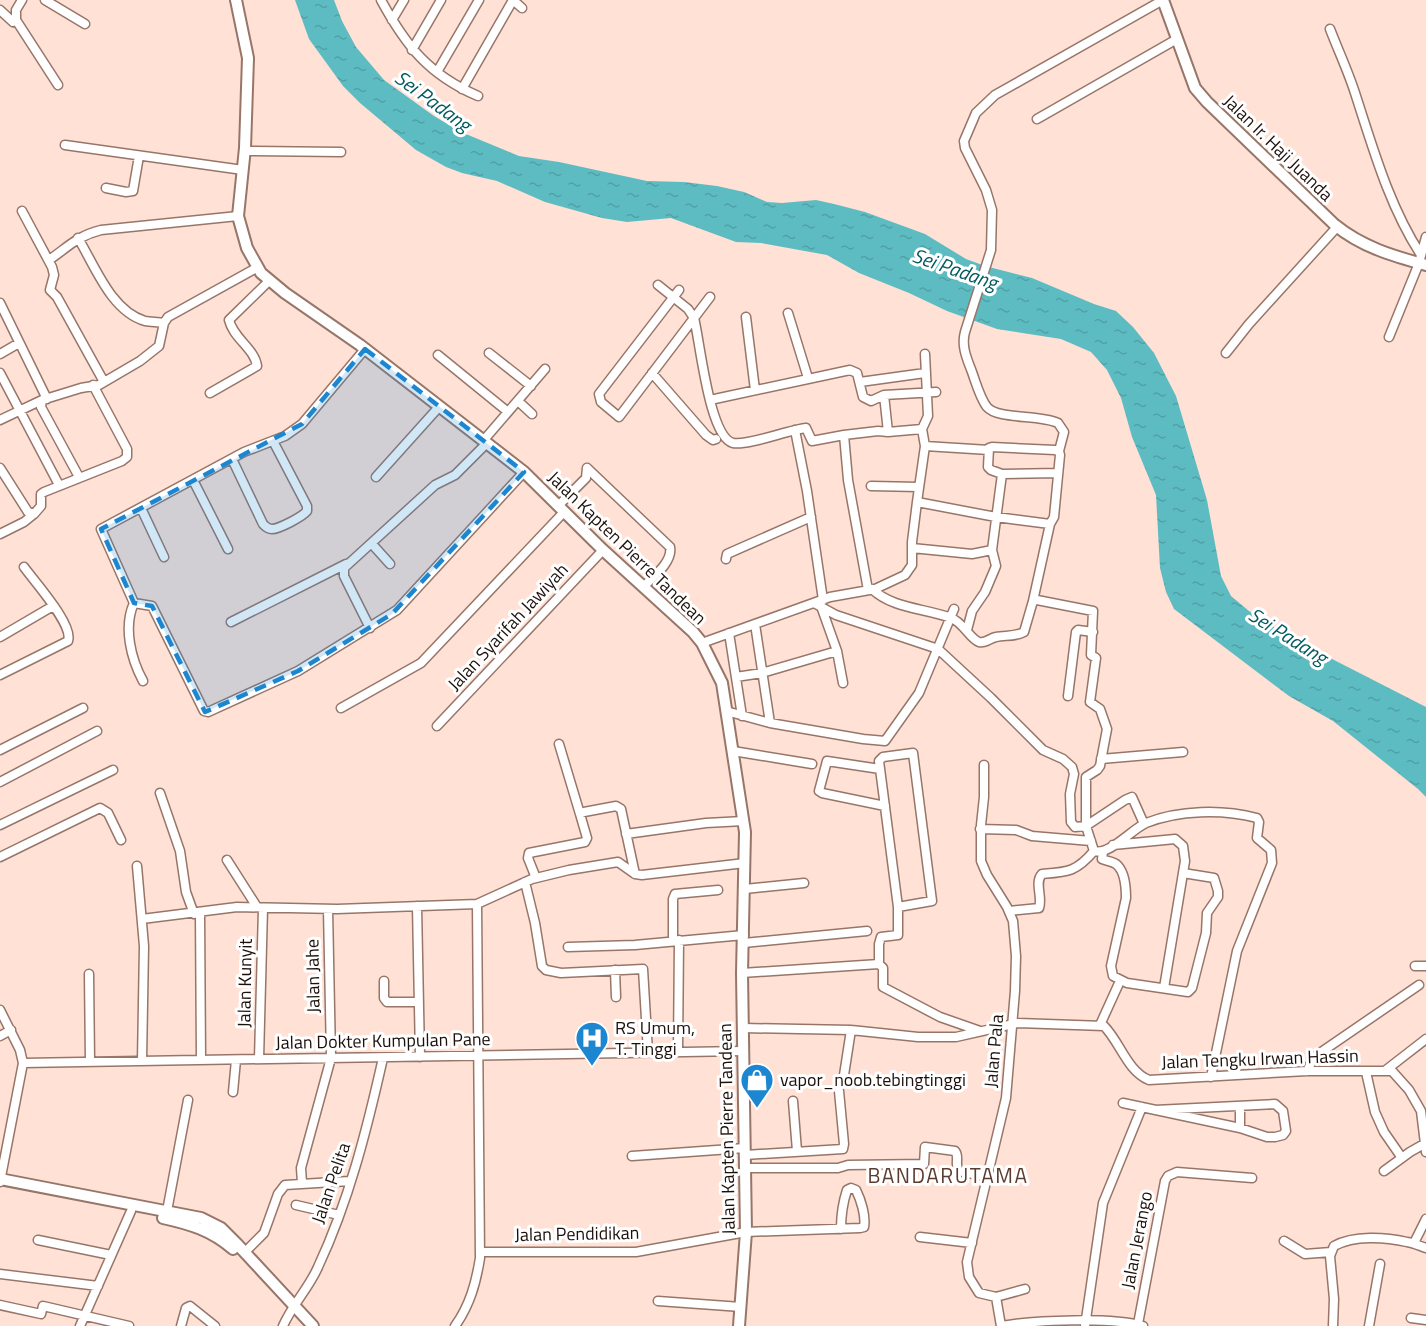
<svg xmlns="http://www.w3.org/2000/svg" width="1426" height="1326" font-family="'Titillium Web',sans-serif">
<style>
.water{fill:url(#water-ripples)}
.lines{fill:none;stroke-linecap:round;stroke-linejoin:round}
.minor-casing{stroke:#977669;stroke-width:11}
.major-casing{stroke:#977669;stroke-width:14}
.minor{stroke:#fff;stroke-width:8}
.major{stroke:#fff;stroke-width:10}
.marked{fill:#1d86d0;fill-opacity:0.2;stroke:#1d86d0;stroke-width:4.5;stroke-dasharray:12 8;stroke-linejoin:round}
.labels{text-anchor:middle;stroke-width:6;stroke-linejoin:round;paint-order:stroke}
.street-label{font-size:18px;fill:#1c100b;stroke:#fff}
.poi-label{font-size:18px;fill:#1c100b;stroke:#fff;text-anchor:start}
.water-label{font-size:20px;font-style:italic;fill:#005a5e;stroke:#fff}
.quarter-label{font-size:21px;letter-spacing:1.5px;fill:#5a3c31;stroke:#fff}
</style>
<defs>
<pattern id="water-ripples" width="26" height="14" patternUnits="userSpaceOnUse" patternTransform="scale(1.5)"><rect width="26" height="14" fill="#5dbcc2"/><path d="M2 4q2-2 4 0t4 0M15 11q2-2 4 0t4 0" fill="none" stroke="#50a1a5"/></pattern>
</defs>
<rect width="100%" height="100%" fill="#ffe1d5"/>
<!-- water -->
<path class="water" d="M295 0H334L342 21 356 47 384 80 434 116 461 132 519 156 559 162 647 181 684 182 717 186 744 192 767 202 782 203 816 200 834 204 865 212 925 234 966 259 985 266 1032 278 1094 304 1116 311 1133 327 1154 353 1176 396 1207 500 1221 576 1231 596 1249 611 1293 639 1426 707V797L1418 789 1333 721 1289 696 1174 609 1166 592 1160 568 1156 495 1132 437 1121 398 1107 370 1091 352 1061 339 997 329 947 311 909 293 859 273 827 255 761 243 736 242 671 218 627 222 602 218 545 202 497 181 462 173 446 167 416 150 360 103 343 86 309 39Z"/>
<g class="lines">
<!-- minor casing -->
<g class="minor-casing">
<path id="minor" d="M22 0 16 10V20L58 85
M45 0 85 24
M381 0C406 46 429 75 478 96
M513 0 522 8
M0 10 13 22 16 20
M392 20 404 0
M1330 29C1338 50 1348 71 1355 93 1373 148 1389 206 1421 255
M412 50 441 0
M437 72 479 0
M462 89 513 0
M1037 119 1177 39
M65 145 243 170
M244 151 341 152
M106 188 126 192 133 191 139 156
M22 211 52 267 54 275 50 290 57 297 104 382
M78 238C95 266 111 311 145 321 151 322 158 322 164 323
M49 260C68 247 77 236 101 230L238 216
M658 285 688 309 694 318C700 341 709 437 733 443 748 446 788 430 806 428L812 441 844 435 878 431 888 432 922 429
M679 290 599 394 601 402 619 417 710 297
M0 303 47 399
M788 313 808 378
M746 317 755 390
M1389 337 1419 263 1426 237
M489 353 531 386
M1226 353 1249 324 1337 227
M0 354 19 343
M438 355 508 412
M0 373 59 485
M652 373 706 435 713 440 716 439
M860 382 925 373
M210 393 257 366C255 349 233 338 229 320L270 280
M884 395 888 432
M710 400 850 370 857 373 863 397 871 401 884 395 936 392
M518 401 532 414
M0 420 42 400
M795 430 807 491 823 600
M844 435 848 480 868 590
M483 441 545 369
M925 446 989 450
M1059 451 1064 432 1058 423C1040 414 998 420 987 407 980 398 976 383 972 372 967 359 961 346 965 332L991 250 992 210 986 190 965 148 964 141 976 113 995 95 1163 0
M232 459 263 524C266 527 267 529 272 529 279 529 302 517 307 511V506L273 441
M0 468 28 512 34 514 41 506V494L44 492 122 461 127 457V449L93 385
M587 468 670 547C673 562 653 577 643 587
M79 477 41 407 42 400 81 388 99 385 140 361 159 346 164 323 168 317 258 267
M376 477 438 408
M193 480 228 549
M871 486 919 487
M917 502 996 517 1050 524
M558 506 586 478 587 468
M141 508 164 557
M0 534 24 522 34 514
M372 544 390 564
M912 548 972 554 992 550
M726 559 727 554 811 517
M872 589C893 609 925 608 951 618 963 622 970 639 979 642 985 644 990 638 996 637 1005 635 1015 637 1024 632L1033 601 1037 600 1093 611 1091 655 1096 658 1090 702 1100 709 1107 729 1100 766 1097 770 1086 777V826L1125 800 1132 797 1144 824
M1033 601 1050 524 1054 517 1060 455 1059 451 1055 450 992 447 989 448 988 467 991 470 1002 474 1058 473
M134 603 152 606 204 711 208 712 298 671 397 610 524 472
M814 603 836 615 938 649 991 698 1043 750 1063 759 1072 767 1074 774 1070 794 1071 822 1075 827 1086 826 1094 851C1109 856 1132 829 1146 823 1179 810 1222 809 1257 818L1259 822 1257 838 1271 850 1272 863 1237 951 1211 1077
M822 609 837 651 843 683
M231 622 346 564
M755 624 770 723
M370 628 344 576V568L435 485 455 475 486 444
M967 630 972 611 985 592 996 566 992 550 1002 474
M729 633 742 716
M0 637 53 606
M702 643 830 597 875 589 905 575 912 565V542L917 502 925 446 922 429 928 416 925 354
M0 675 68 641C74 625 34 581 24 567
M736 677 762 673 837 651
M143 681C131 659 123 627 134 603L101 529 244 452 285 436 302 424 365 349
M1068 696 1076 632 1078 630 1093 632
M341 708 421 663 564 512
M726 711 770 723 863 739 885 741 919 693 954 609
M437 726 603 550
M559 744 580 814
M0 750 83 708
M733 751 812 764
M1101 759 1183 752
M984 765V797L981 825V861L987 875 1007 907 1013 921 1016 956 1015 991 1006 1098 967 1262 969 1277 979 1293 996 1297 1001 1326
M880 769 827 761 819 791 822 793 885 806
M0 782 97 731
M160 793 180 851 186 892 194 914
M0 825 113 770
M980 829 1016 830 1032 836 1091 841
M626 834 706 823 744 821
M1113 845 1175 839 1183 846 1185 861 1183 873 1164 988
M1103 852 1102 859C1106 861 1112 861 1116 864 1125 871 1126 887 1126 898L1111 966 1113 976 1127 983 1188 992 1192 988 1206 933 1207 913 1218 897V891L1214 878 1183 873
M0 857 100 808 108 813 121 840
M227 860 257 907
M137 866 144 946 142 1061
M536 878 528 858 529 853 585 842 587 838 580 814 584 812 616 806 621 809 635 874
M525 882 535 923 542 966 546 970 561 973 643 969 648 1052
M745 889 804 883
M417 906 420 1057
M898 907 932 901 913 753 883 757 879 761 898 907V935L881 937 879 944V964L883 968V987L940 1017 980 1031
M1009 911 1039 908C1043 897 1034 883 1042 874 1068 872 1076 872 1094 851
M200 913 201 1060
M142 919 237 907 337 909 477 904 532 879 569 870 618 862 635 874 642 875 745 863
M673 940V899L675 894 718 890
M744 943 867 931
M568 947 635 945 744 935
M1415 966H1426
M615 970 616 997
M742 973 879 964
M89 974 90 1061
M384 981V998L387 1002H419
M0 1010 20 1050 23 1063 0 1182
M1100 1025 1120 981
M743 1028 851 1030 918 1037H956L1018 1023 1104 1026C1120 1042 1127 1071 1149 1080L1307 1071H1392L1409 1090 1421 1111 1426 1152
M0 1036 11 1030
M678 1051 679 940
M259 1059 263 908
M23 1063 743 1051
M1386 1070 1426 1039
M1307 1071 1314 1057 1419 985
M1366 1072 1375 1112 1384 1132 1402 1158
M844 1075 851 1030
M233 1092 236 1060
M793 1101 797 1151
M1123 1103 1240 1128 1267 1137H1275L1283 1135 1286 1131 1283 1111 1275 1104 1155 1110
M1240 1107V1128
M745 1155 843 1149 844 1144 839 1091
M632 1156 745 1148
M745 1168H838L848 1165 924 1164 925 1147 955 1151C960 1157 954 1164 959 1171L988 1177
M1384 1171 1410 1152 1424 1144
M302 1183 301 1168 331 1058 328 909
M296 1205 339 1215
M167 1211 188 1100
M920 1237 972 1243
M38 1240 111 1255
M1284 1241 1305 1254 1331 1252
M1414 1243 1426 1219
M245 1252 264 1233 278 1194 285 1185 350 1181
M480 1252H636L746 1232 860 1228 864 1227C866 1216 861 1200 856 1190L851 1188 847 1190C843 1202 841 1216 841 1229
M0 1274 98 1286
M996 1297 1025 1289
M658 1301 741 1307
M0 1305 41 1314 43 1306 129 1326
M1411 1318 1426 1320
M1138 1324 1165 1181 1168 1176 1177 1172 1252 1178
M80 1326 131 1211
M181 1326 186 1308 190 1306 215 1326
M283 1326C292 1305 309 1288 318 1267 349 1201 367 1129 383 1058
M455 1326C470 1305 476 1283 480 1258L477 904
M1002 1326C1035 1320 1112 1317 1143 1326
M1085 1326 1103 1203 1142 1107
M1333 1326 1334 1299 1330 1256 1334 1246C1354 1235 1385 1237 1407 1242 1414 1243 1420 1246 1426 1248
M1369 1326 1380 1264"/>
</g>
<!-- major casing -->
<g class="major-casing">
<path id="major" d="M236 0 248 58 245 148 238 216 247 248 261 273 285 293 360 345 524 472 603 550 693 632 702 643 722 683 745 832 742 973 746 1232 739 1326
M1163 0 1195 88 1207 102 1335 225C1362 247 1393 256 1426 265
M0 1179 201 1218 221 1228 237 1244 313 1326
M163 1218C190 1224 211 1230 233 1249"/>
</g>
<!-- minor -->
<use href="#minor" class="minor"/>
<!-- major -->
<use href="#major" class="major"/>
</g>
<!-- marked area -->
<path class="marked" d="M365 349 524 472 392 614 298 671 205 712 152 606 134 603 101 529 302 424Z"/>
<!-- icons -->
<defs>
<g id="hospital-pin" transform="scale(1.725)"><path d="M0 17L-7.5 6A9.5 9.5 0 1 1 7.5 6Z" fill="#1d86d0" stroke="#fff"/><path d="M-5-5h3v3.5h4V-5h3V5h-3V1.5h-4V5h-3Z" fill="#fff"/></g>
<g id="shop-pin" transform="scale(1.725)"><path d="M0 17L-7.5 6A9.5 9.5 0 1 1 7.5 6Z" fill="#1d86d0" stroke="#fff"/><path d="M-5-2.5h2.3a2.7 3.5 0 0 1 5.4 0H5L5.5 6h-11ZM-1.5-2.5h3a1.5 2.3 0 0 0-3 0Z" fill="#fff"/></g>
</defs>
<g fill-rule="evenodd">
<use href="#hospital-pin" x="592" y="1038"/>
<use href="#shop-pin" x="757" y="1080"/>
</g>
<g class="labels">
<!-- street labels -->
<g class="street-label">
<text transform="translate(1278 148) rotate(44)" y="6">Jalan Ir. Haji Juanda</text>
<text transform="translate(627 548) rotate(44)" y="6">Jalan Kapten Pierre Tandean</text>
<text transform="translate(508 627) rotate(-47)" y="6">Jalan Syarifah Jawiyah</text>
<text transform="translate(313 976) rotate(-91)" y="6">Jalan Jahe</text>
<text transform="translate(245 983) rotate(-89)" y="6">Jalan Kunyit</text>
<text transform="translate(383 1041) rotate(-1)" y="6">Jalan Dokter Kumpulan Pane</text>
<text transform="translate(994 1051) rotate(-85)" y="6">Jalan Pala</text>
<text transform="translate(1260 1059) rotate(-2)" y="6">Jalan Tengku Irwan Hassin</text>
<text transform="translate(727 1129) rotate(-91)" y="6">Jalan Kapten Pierre Tandean</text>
<text transform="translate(331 1183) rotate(-71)" y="6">Jalan Pelita</text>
<text transform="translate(577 1234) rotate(-1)" y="6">Jalan Pendidikan</text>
<text transform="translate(1137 1240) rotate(-79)" y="6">Jalan Jerango</text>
</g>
<!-- poi labels -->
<g class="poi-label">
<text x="615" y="1034">RS Umum,<tspan x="615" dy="21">T. Tinggi</tspan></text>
<text x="780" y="1086">vapor_noob.tebingtinggi</text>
</g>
<!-- water labels -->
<g class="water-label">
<text transform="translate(433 101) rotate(36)" y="7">Sei Padang</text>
<text transform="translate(955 269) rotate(19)" y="7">Sei Padang</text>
<text transform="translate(1288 636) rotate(32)" y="7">Sei Padang</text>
</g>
<!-- quarter labels -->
<g class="quarter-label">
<text x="948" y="1183">BANDARUTAMA</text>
</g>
</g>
</svg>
